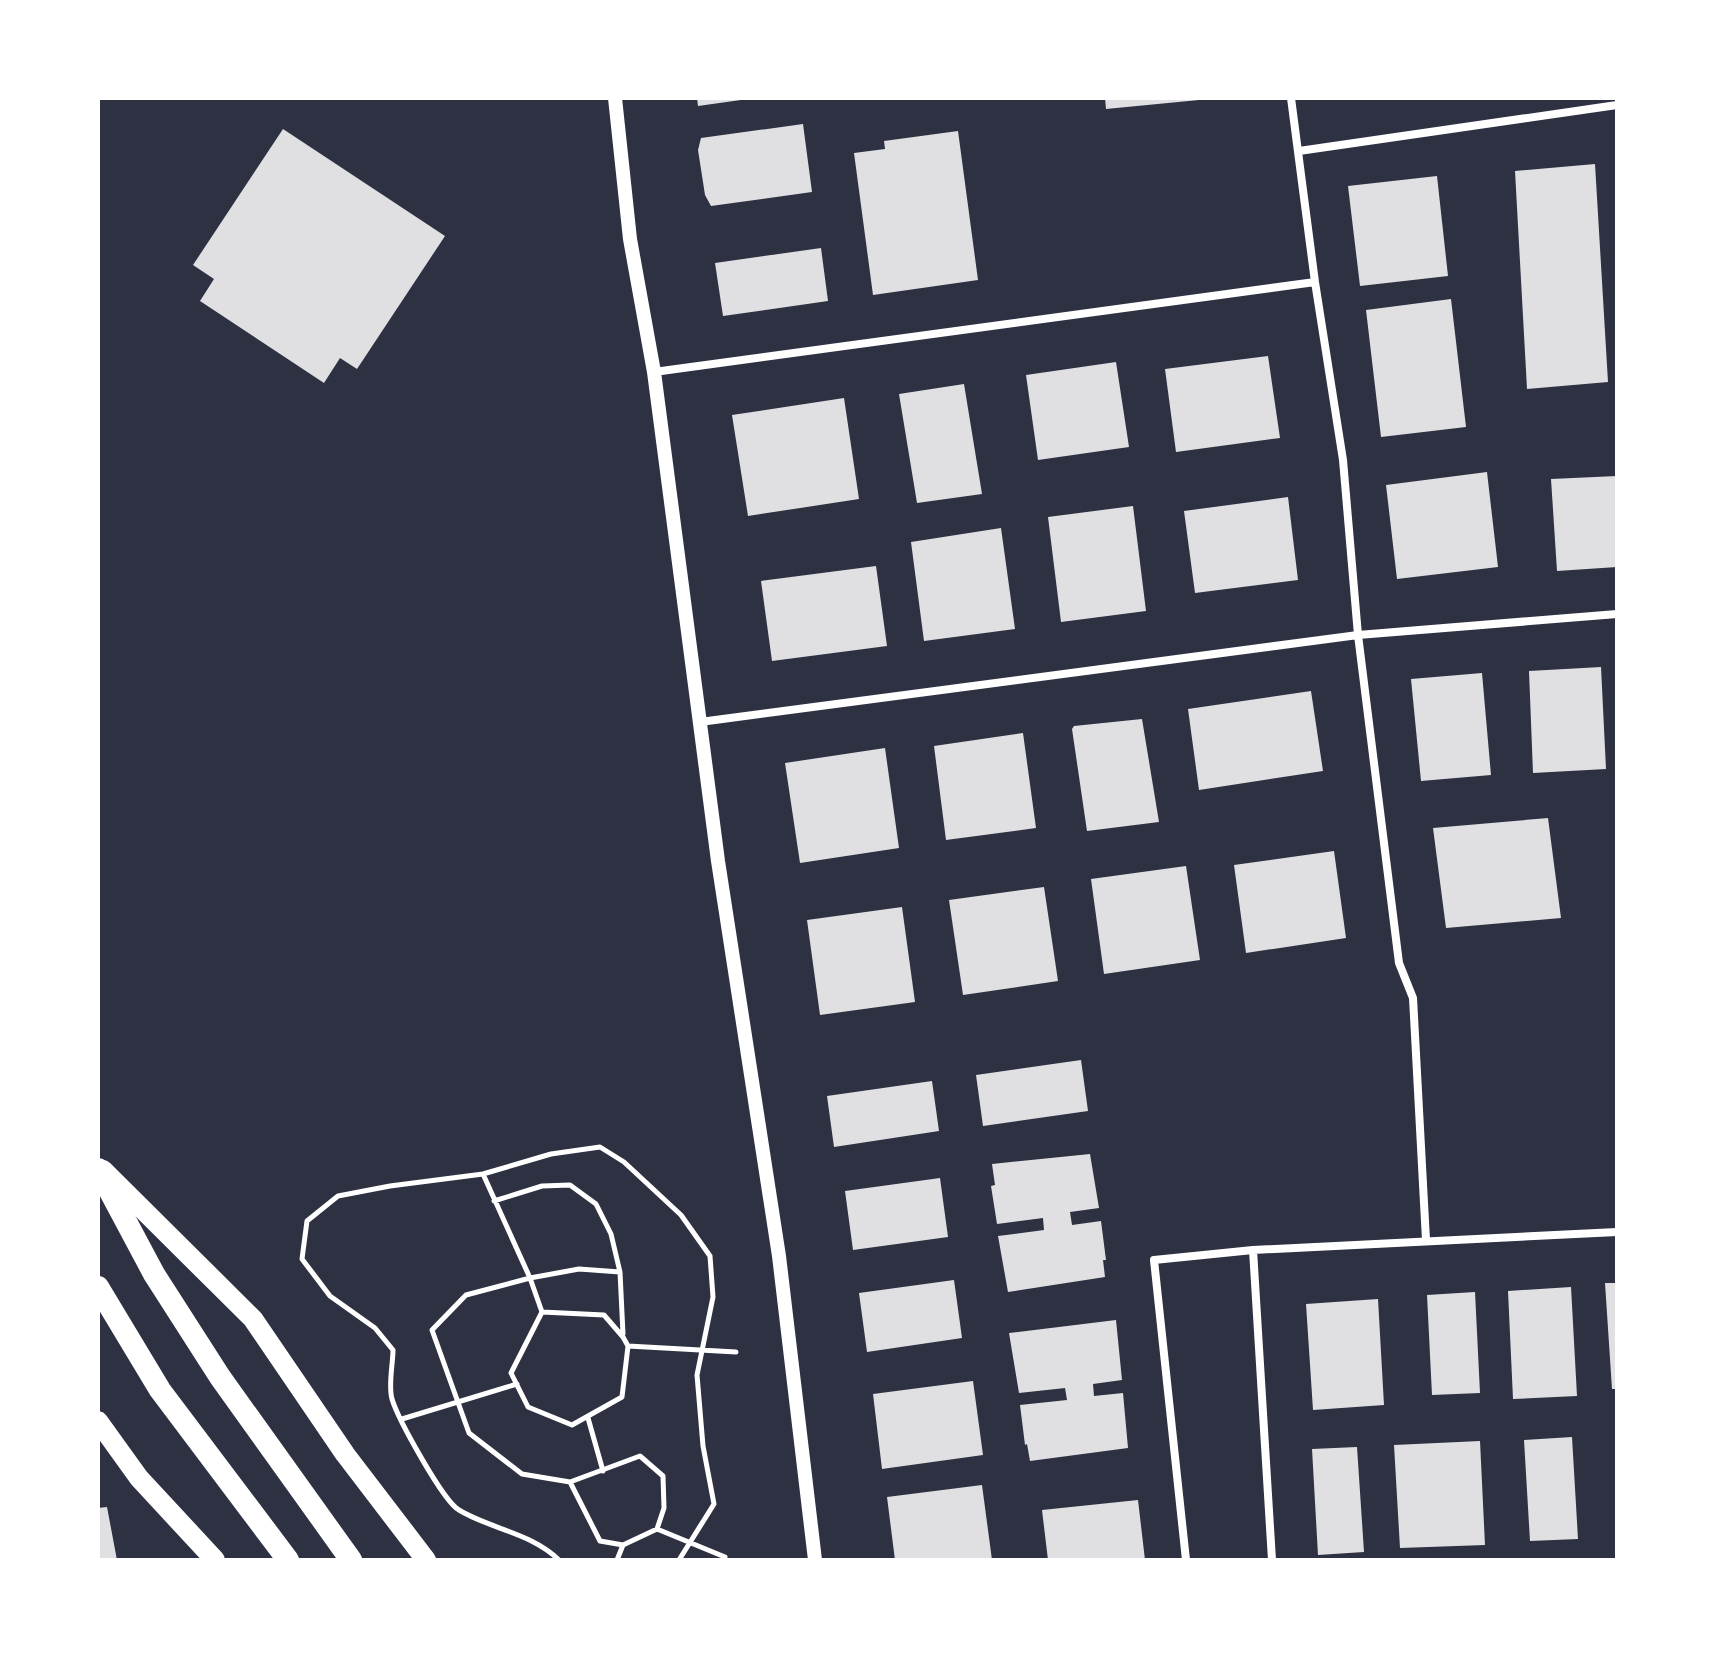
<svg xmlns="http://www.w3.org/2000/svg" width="1715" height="1658" font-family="'PT Sans',sans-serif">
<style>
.building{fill:#e0e0e3}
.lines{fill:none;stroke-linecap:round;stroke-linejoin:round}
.path{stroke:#fff;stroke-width:5}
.minor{stroke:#fff;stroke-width:8}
.tertiary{stroke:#fff;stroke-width:14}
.primary{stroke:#fff;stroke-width:20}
.trunk{stroke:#fff;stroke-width:22}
</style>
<rect width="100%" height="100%" fill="#2d3142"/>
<!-- building -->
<path class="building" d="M697 98H741V100L698 106Z
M1105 98H1199V100L1106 109Z
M803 124 812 192 711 206 705 195 698 150 701 138Z
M283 129 445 236 357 369 340 358 324 383 200 301 214 279 193 265Z
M958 131 978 280 873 295 854 153 885 149 884 141Z
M1595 164 1608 382 1527 389 1515 171Z
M1437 176 1448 276 1360 286 1348 186Z
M821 248 828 301 723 316 715 263Z
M1451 299 1466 427 1381 437 1366 310Z
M1268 356 1280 438 1176 452 1165 369Z
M1116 362 1129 447 1038 460 1026 375Z
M964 384 982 494 917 503 899 394Z
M844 398 859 499 748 516 732 415Z
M1487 472 1498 567 1397 579 1386 485Z
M1617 476V567L1557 571 1551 479Z
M1288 497 1298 580 1195 593 1184 511Z
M1133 506 1146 611 1061 622 1048 517Z
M1001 528 1015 629 924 641 911 542Z
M876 566 887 646 772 661 761 581Z
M1601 667 1606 769 1533 773 1529 671Z
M1482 673 1491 775 1421 781 1411 679Z
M1311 691 1323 771 1199 790 1188 709Z
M1142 719 1159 822 1087 831 1072 729 1074 726Z
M1023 733 1036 828 946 840 934 746Z
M885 748 899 848 800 863 785 763Z
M1548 818 1561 918 1446 928 1433 828Z
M1334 851 1346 938 1246 953 1234 865Z
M1186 866 1200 960 1104 974 1091 879Z
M1044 887 1058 981 963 995 949 900Z
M902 907 915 1002 820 1015 807 920Z
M1081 1060 1088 1111 983 1126 976 1075Z
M932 1081 939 1131 834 1147 827 1096Z
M1090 1154 1099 1208 1070 1212 1072 1225 1101 1221 1106 1260H1103L1105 1277 1008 1292 998 1236 1044 1230 1043 1218 997 1224 991 1186 995 1185 992 1164Z
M940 1178 948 1237 853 1250 845 1191Z
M954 1280 962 1338 867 1352 859 1293Z
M1605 1283H1617V1389H1612Z
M1571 1287 1577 1396 1513 1399 1508 1291Z
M1475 1292 1480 1393 1432 1395 1427 1295Z
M1378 1299 1384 1405 1313 1410 1306 1304Z
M1116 1320 1122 1380 1093 1384 1094 1396 1123 1393 1128 1448 1030 1461 1027 1444 1025 1445 1020 1405 1067 1400 1065 1388 1019 1393 1009 1333Z
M973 1381 983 1455 882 1469 873 1394Z
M1572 1437 1578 1539 1530 1541 1524 1440Z
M1480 1441 1485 1545 1400 1548 1394 1445Z
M1357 1447 1364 1552 1318 1555 1312 1449Z
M982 1485 992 1560H895L887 1497Z
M1138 1500 1145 1560H1048L1042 1510Z
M107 1507 117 1560H98V1508Z"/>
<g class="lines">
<!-- path -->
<path class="path" d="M483 1174 530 1278 542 1312 511 1373 528 1407 572 1425 622 1397 628 1346 623 1337 604 1315 542 1312
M494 1201 542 1186 570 1185 596 1204 611 1234 620 1272 579 1269 530 1278 466 1295 432 1330 469 1433 522 1474 570 1482 640 1456 663 1476 664 1508 657 1529 623 1545 600 1541 570 1482
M620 1272 623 1334
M628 1346 736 1352
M588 1418 603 1471
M402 1419 517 1384
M657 1529 725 1557
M559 1560C532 1533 490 1529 459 1510 443 1501 398 1419 392 1399 388 1385 393 1364 393 1350L375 1328 330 1296 302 1259 307 1221 338 1196 390 1186 483 1174 551 1154 600 1147 624 1162 681 1215 710 1256 713 1297 697 1375 703 1446 714 1504 679 1560
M617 1560 623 1545"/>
<!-- minor -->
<path class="minor" d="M1291 98 1315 282 1343 460 1358 635 1399 963 1413 998 1426 1240
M1299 151 1617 105
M654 372 1315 282
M700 722 1358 635 1617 614
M1253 1250 1272 1560
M1186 1560 1154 1260 1253 1250 1617 1232"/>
<!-- tertiary -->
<path class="tertiary" d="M615 98 630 239 654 372 718 861 779 1256 815 1560"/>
<!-- primary -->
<path class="primary" d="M103 1170 253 1319 345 1454 426 1560
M98 1421 139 1478 215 1560"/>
<!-- trunk -->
<path class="trunk" d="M98 1169 154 1274 220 1377 351 1560
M98 1287 160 1390 288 1560"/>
</g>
<!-- border -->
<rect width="1715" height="1658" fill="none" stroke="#ffffff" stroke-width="200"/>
</svg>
